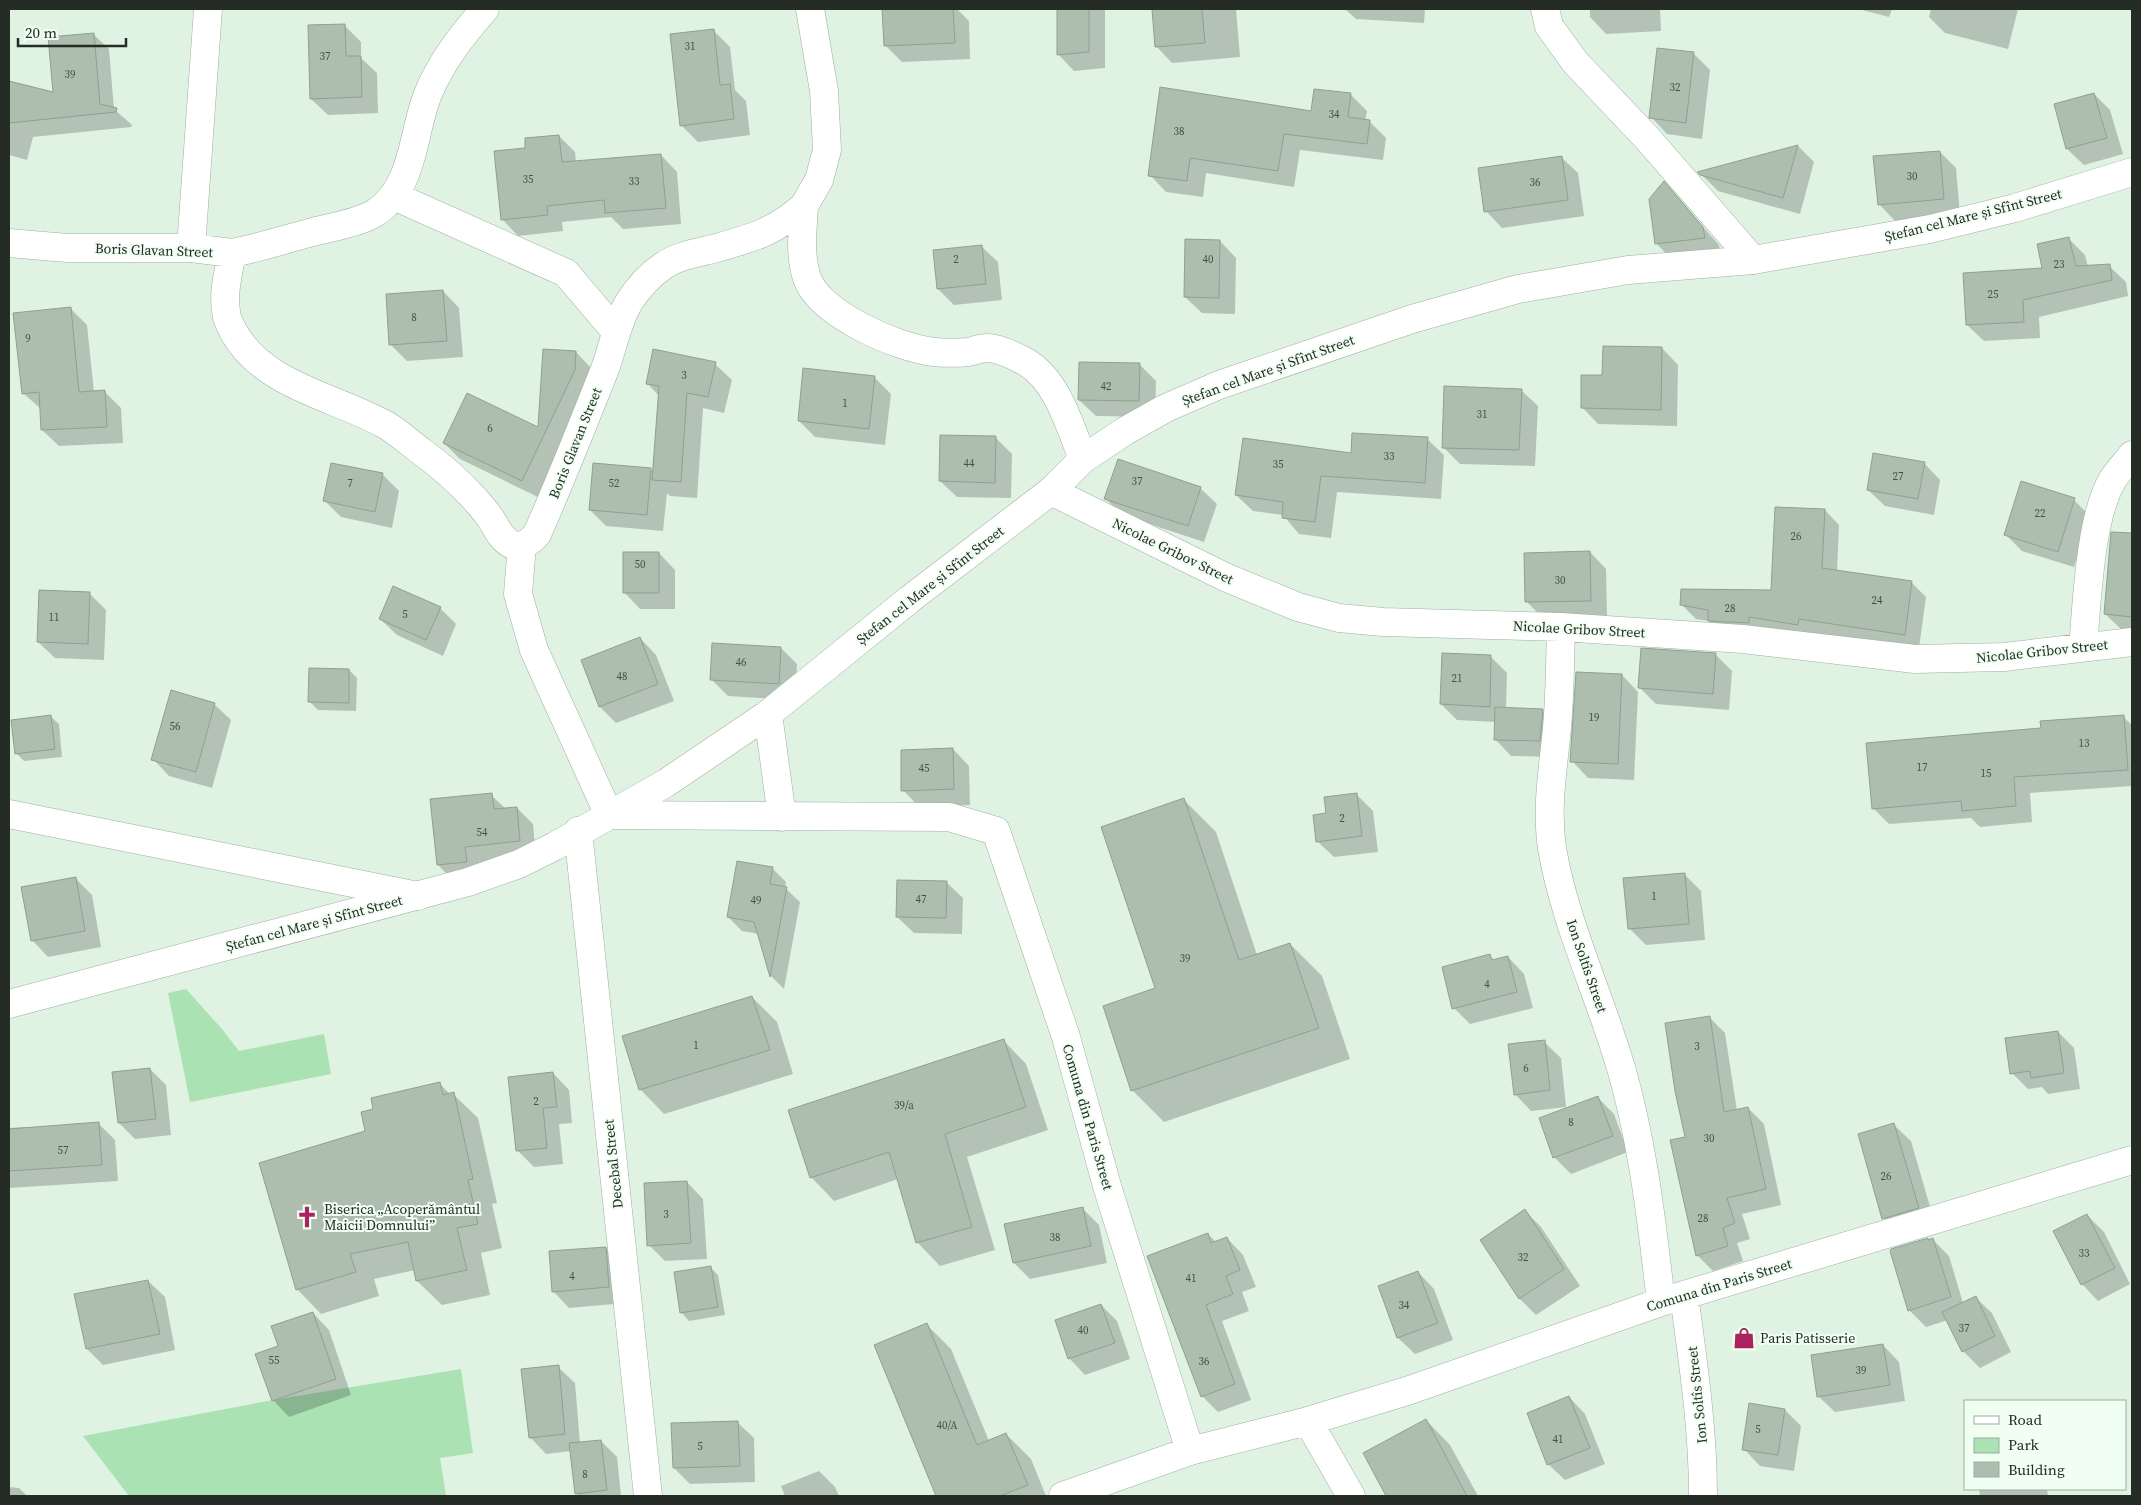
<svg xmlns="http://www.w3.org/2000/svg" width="2141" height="1505" font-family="'Source Serif 4',serif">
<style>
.green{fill:#aae2b3}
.shadow{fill:#0003}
.building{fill:#adbeaf;stroke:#8fa091}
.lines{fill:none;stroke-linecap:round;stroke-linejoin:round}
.street-casing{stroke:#9eafa0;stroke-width:29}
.secondary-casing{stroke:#9eafa0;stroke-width:29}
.street{stroke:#fff;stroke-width:28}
.secondary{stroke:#fff;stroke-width:28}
.labels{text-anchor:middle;stroke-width:4;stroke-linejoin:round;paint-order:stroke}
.number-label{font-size:11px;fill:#475048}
.street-label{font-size:14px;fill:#252c26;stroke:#f0fff2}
.poi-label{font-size:14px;fill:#252c26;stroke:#f0fff2;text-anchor:start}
</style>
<rect width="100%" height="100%" fill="#e0f3e3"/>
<!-- green -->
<path class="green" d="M186 989 222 1029 239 1051 324 1034 331 1074 190 1102 168 993Z
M461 1369 473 1453 440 1458 446 1496H129L83 1436 273 1400Z"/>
<!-- shadow -->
<path class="shadow" d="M884 9H957L969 21 970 59 902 62 885 45Z
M1058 9H1105V68L1074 71 1058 54Z
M1153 9H1236L1240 57 1172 63 1156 46Z
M1345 9H1425L1424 23 1356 19Z
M1590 9H1660L1661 31 1606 34 1590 17Z
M1858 9H1892L1889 17Z
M1931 9H2018L2008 49 1945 33 1929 17Z
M344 25 361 42V58L377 73 378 113 328 115 311 99Z
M713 30 730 47 735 90 746 101 750 135 698 142 681 125Z
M93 34 109 49 114 109 132 125 131 127 33 137 27 160 9 155V82L54 94Z
M1693 53 1710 70 1702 139 1667 134 1651 117Z
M1161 89 1313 112 1350 94 1367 111 1365 121H1369L1386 138 1383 160 1300 150 1294 187 1206 173 1203 197 1166 192 1150 175Z
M2094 94 2110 110 2123 154 2084 165 2067 149Z
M559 136 575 152 576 162 661 155 677 172 681 224 623 229 611 217 562 222 563 231 518 236 502 219 527 149Z
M1798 146 1814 162 1800 214 1718 191 1700 173Z
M1940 152 1956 168 1960 215 1895 221 1879 204Z
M1561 157 1578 173 1584 216 1502 228 1486 211Z
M1664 183 1719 245 1721 254 1672 260 1656 243Z
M2068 238 2085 255 2088 267 2109 266 2126 282 2128 296 2039 317 2040 338 1984 341 1967 325 2044 269Z
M1220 241 1236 258 1235 314 1202 313 1185 297Z
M981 246 998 262 1002 300 954 305 938 289Z
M443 291 459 308 463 357 407 361 390 344Z
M71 309 87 325 94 392 104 391 121 408 123 443 59 446 42 430 41 409 23 393Z
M1662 348 1678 365 1677 426 1598 424 1582 407 1604 377Z
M576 352 592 369 538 497 460 459 444 443 539 429Z
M715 364 732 380 724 413 703 408 697 498 670 496 667 493 663 531 606 526 590 510 651 469 654 472 659 396 647 383Z
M1139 364 1156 381 1155 417 1096 416 1079 400Z
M874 377 891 394 885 445 815 437 799 421Z
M1521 390 1538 406 1535 466 1460 464 1443 447Z
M995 437 1012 454 1011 498 957 497 940 481Z
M1427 439 1444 455 1441 499 1337 492 1331 538 1299 534 1283 515 1253 511 1236 495 1352 455Z
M1924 463 1940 480 1934 515 1885 506 1868 490Z
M332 464 383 475 399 491 392 528 341 517 325 501Z
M1200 488 1217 504 1204 542 1122 515 1106 499Z
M2074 500 2090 516 2074 567 2022 551 2005 534Z
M1825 510 1839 525 1837 572 1912 583 1926 597 1919 648 1813 633 1812 639 1723 635 1709 621 1696 619 1681 604 1773 591Z
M2112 539 2132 541V631L2122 630 2105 614Z
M1590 552 1606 569 1607 617 1543 618 1527 602Z
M659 553 675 570V609H640L624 592Z
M90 594 106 610 104 660 55 658 38 642Z
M440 608 456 624 443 656 397 635 380 619Z
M640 638 656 655 674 701 616 723 600 707Z
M781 648 797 664 795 700 728 696 712 680Z
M1715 654 1732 671 1729 710 1656 704 1639 687Z
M1490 656 1507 673 1506 709 1542 710 1559 727 1556 757 1511 756 1495 739 1496 722 1457 720 1441 704Z
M349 670 357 678 356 711 318 710 310 702Z
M1622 675 1638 692 1634 780 1588 778 1572 761Z
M214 704 231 720 212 788 169 776 153 759Z
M51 717 59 724 62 757 24 761 16 753Z
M2123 717 2132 725V786L2030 793 2032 822 1980 827 1971 818 1889 824 1873 808 2042 729Z
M953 749 969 766 970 805 919 807 903 790Z
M491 795 506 809 517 808 533 824 536 857 481 863 483 878 454 881 438 865Z
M1357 795 1373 811 1378 852 1334 857 1317 841 1327 814Z
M1184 800 1216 832 1257 955 1290 944 1322 976 1350 1059 1164 1122 1132 1090 1156 989Z
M772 868 786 882 785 888 800 902 784 989 771 976 759 934 742 931 728 917Z
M1684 874 1701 891 1705 940 1646 945 1629 928Z
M75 878 92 895 101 947 48 957 32 940Z
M946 882 963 898 962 934 914 933 897 917Z
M1490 956 1495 961 1508 957 1524 974 1533 1008 1470 1024 1454 1008Z
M752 997 777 1022 793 1074 664 1114 640 1089Z
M1709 1017 1725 1033 1737 1111 1748 1108 1764 1124 1781 1205 1742 1214 1750 1239 1737 1243 1743 1261 1713 1271 1697 1255 1687 1138Z
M2058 1032 2074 1048 2080 1089 2048 1094 2042 1087 2028 1089 2012 1073Z
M1003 1040 1026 1064 1048 1130 967 1157 995 1250 940 1266 917 1242 898 1179 834 1201 811 1177Z
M1544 1042 1561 1058 1566 1107 1531 1111 1515 1094Z
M150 1069 166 1085 171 1135 135 1139 119 1123Z
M553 1073 569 1090 572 1123 559 1124 563 1164 534 1167 518 1151Z
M440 1084 450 1094H453L478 1118 497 1203 492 1204 502 1248 481 1253 490 1295 442 1305 417 1281 415 1270 374 1279 379 1296 321 1314 297 1289 375 1110Z
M1598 1098 1614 1114 1628 1152 1571 1174 1554 1157Z
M98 1123 115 1140 118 1181 9 1188V1128L26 1127 28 1129Z
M1894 1125 1911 1141 1935 1224 1900 1235 1884 1218Z
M687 1182 703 1199 707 1259 665 1261 649 1245Z
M1083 1209 1099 1225 1107 1263 1030 1279 1014 1263Z
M1525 1211 1541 1227 1580 1286 1536 1315 1520 1299 1481 1240Z
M2087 1215 2104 1232 2130 1284 2098 1301 2082 1284Z
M1208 1234 1216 1242 1227 1238 1243 1255 1256 1287 1242 1292 1249 1311 1222 1321 1251 1400 1218 1412 1202 1396Z
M1927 1239 1933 1240 1949 1256 1963 1303 1975 1297 1992 1313 2011 1352 1980 1368 1963 1351 1948 1320 1926 1327 1909 1310Z
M606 1248 622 1265 625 1303 569 1308 553 1291Z
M710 1267 718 1275 725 1315 689 1321 682 1313Z
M1418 1272 1434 1289 1453 1340 1415 1354 1398 1338 1379 1287Z
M148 1281 165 1297 175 1350 103 1365 87 1349Z
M1101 1305 1117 1321 1130 1359 1085 1375 1069 1358Z
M313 1313 329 1330 351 1395 289 1417 273 1400 279 1347Z
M927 1325 951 1349 989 1441 1006 1434 1031 1459 1046 1496H937L875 1346Z
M1883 1345 1899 1362 1905 1401 1835 1412 1818 1396Z
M558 1367 575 1383 580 1443 601 1441 617 1457 621 1496H579L576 1493 571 1451 546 1454 530 1437Z
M1569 1397 1585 1414 1605 1464 1565 1480 1548 1464Z
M1785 1410 1801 1426 1794 1471 1760 1466 1744 1449Z
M1426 1420 1450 1445 1478 1496H1388L1365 1453Z
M737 1422 754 1438 755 1482 690 1484 674 1468Z
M819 1471 835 1487 839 1496H785L781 1486Z
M9 1487 19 1488 27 1496H9Z
M1979 1489H2047L2048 1496H1980Z"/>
<!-- building -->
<path class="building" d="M882 9H953L955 43 884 46Z
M1057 9H1089V52L1057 55Z
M1152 9H1202L1205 43 1155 47Z
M345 24 346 56H361L362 97 310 99 308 25Z
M714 29 720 85 730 84 734 119 680 126 670 34Z
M94 33 100 104 117 108 116 112 9 123V81L53 92 48 37Z
M1657 48 1694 52 1686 123 1649 118Z
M1160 87 1311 111 1314 89 1351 93 1348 117 1370 120 1367 144 1284 134 1278 171 1190 158 1187 181 1148 176Z
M2094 93 2107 138 2066 149 2054 104Z
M559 135 562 162 661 154 666 208 605 213 604 200 547 206 548 215 501 220 494 151 525 148V138Z
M1798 145 1783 198 1700 175 1697 172Z
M1940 151 1944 199 1878 205 1873 156Z
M1562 156 1568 200 1484 212 1478 168Z
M1664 181 1703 227 1705 238 1655 244 1649 199Z
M2069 237 2076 266 2110 264 2112 280 2023 300 2024 322 1966 325 1963 273 2042 268 2037 244Z
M1185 239 1220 240 1219 298 1184 297Z
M982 245 986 284 937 289 933 250Z
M443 290 447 341 389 345 386 294Z
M71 307 79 392 105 390 107 427 41 430 39 392 22 394 13 313Z
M1603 346 1662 347 1661 410 1581 408V375H1602Z
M543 349 576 351 575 370 522 481 443 443 467 393 538 427Z
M653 349 716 362 708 397 687 393 681 482 652 480 659 386 646 384Z
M1079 362 1140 363 1139 401 1078 400Z
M803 368 875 376 869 429 798 421Z
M1444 386 1522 389 1519 450 1442 448Z
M1352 433 1428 437 1425 483 1321 476 1315 522 1282 518 1283 502 1235 495 1243 438 1351 453Z
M940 435 996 436 995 483 939 481Z
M1873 453 1925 462 1918 499 1867 490Z
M1118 459 1201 487 1188 526 1104 499Z
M331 463 383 473 375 512 323 501Z
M593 463 651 468 647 515 589 510Z
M2021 481 2075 498 2058 552 2004 535Z
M1775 507 1825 509 1822 568 1912 581 1905 635 1799 619 1798 625 1749 617V623L1708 621V610L1680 605 1681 589 1771 590Z
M2111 532 2132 533V617L2104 614Z
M1590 551 1591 601 1525 602 1524 553Z
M623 552H659V593H623Z
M393 586 441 607 426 640 379 619Z
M39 590 90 592 88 644 37 642Z
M640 637 658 684 599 707 581 660Z
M712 643 781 647 779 684 710 680Z
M1641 648 1716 653 1713 694 1638 688Z
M1442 653 1491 655 1490 707 1440 704Z
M309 668 349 669V703L308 702Z
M1576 672 1622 674 1618 764 1570 762Z
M171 690 215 703 196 772 151 760Z
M1495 707 1543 709 1540 741 1494 740Z
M51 715 55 749 15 754 11 720Z
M2124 715 2128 770 2014 777 2016 806 1962 811 1961 801 1872 809 1866 743 2041 728 2040 721Z
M953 748 954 789 901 791V750Z
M492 793 494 809 517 807 520 841 465 847 467 862 437 865 430 799Z
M1357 793 1362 836 1316 842 1313 815 1326 813 1324 797Z
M1184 798 1239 960 1290 943 1319 1028 1131 1091 1103 1006 1155 988 1101 827Z
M737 861 773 867 770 884 787 887 770 977 754 922 727 917Z
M1685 873 1689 924 1628 929 1623 878Z
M76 877 85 931 31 941 21 887Z
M897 880 947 881 946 918 896 917Z
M1490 954 1492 960 1508 956 1517 992 1452 1009 1442 967Z
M752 996 770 1050 639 1090 622 1036Z
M1710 1016 1724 1112 1748 1107 1766 1189 1727 1198 1735 1223 1723 1228 1728 1246 1696 1256 1670 1140 1685 1137 1675 1091 1665 1023Z
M2058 1031 2064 1073 2031 1078 2030 1071 2010 1074 2005 1038Z
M1004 1039 1026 1107 945 1134 972 1227 916 1243 889 1152 810 1178 788 1110Z
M1545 1040 1550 1090 1514 1095 1508 1044Z
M150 1068 156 1119 118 1123 112 1072Z
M553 1072 557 1107 543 1108 547 1148 516 1151 508 1077Z
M440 1082 443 1095 454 1092 473 1179 468 1180 478 1224 457 1228 467 1270 416 1281 408 1242 350 1254 356 1272 296 1290 259 1163 365 1131 361 1112 373 1109 371 1098Z
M1598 1096 1613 1136 1553 1158 1539 1118Z
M99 1122 102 1165 9 1171V1129Z
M1894 1123 1919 1208 1882 1219 1858 1134Z
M687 1181 691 1243 647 1246 644 1183Z
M1083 1207 1091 1246 1013 1263 1004 1224Z
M1525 1209 1564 1269 1519 1299 1480 1240Z
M2087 1214 2115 1268 2081 1285 2053 1231Z
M1208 1233 1211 1243 1227 1237 1240 1270 1226 1276 1233 1294 1206 1305 1235 1384 1201 1397 1147 1256Z
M1928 1238V1240L1933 1238 1951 1297 1908 1311 1890 1251 1891 1249Z
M606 1247 609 1287 552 1292 549 1251Z
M711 1266 718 1307 680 1313 674 1272Z
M1418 1271 1438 1323 1397 1338 1378 1286Z
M148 1280 160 1334 86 1349 74 1294Z
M1976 1296 1995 1336 1962 1352 1942 1312Z
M1101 1304 1115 1343 1068 1359 1055 1320Z
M313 1312 336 1379 272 1401 255 1354 278 1346 271 1326Z
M927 1323 977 1445 1006 1433 1028 1485 1000 1496H936L874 1345Z
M1883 1344 1890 1385 1817 1397 1811 1355Z
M559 1365 565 1434 529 1438 521 1369Z
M1569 1396 1590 1448 1547 1465 1527 1413Z
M1749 1403 1785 1409 1778 1455 1742 1450Z
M1426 1419 1467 1496H1386L1363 1453Z
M738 1421 740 1466 673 1468 671 1423Z
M601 1440 607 1490 575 1494 569 1443Z"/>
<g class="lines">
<!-- street casing -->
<g class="street-casing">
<path id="street" d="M1545 9 1549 26 1575 62 1647 138 1753 260
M394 196 566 273 616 332
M804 206 819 180 827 150 824 91 810 9
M9 243 67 248H191L232 253C228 275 222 295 227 317 228 322 231 326 233 331 263 386 334 396 386 425 398 432 410 443 422 452 440 465 458 481 473 497 478 503 484 509 488 515 496 525 499 538 511 544 522 549 530 542 537 534 561 480 583 424 605 369 613 347 617 322 629 302 638 288 650 275 663 266 677 256 696 253 713 249 752 238 773 233 804 206 803 229 799 255 807 278 819 314 897 348 934 352 944 353 957 353 968 352 974 351 980 348 987 348 999 348 1015 356 1026 362 1058 381 1070 427 1083 459
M191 248 208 9
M232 253C258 248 283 240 309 233 330 227 356 224 375 213 415 187 412 133 428 94 441 62 462 35 485 9
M1051 491 1225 577 1298 607 1339 618 1383 622 1561 627 1743 639 1915 659 2004 657 2132 642
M522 545 518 594 534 650 609 815 949 817 996 831 1066 1037 1107 1186 1190 1451
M1561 627C1560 660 1560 695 1557 728 1553 769 1546 808 1552 848 1564 921 1600 996 1621 1068 1643 1144 1652 1223 1661 1302
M2083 647C2087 602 2090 516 2113 479 2119 470 2126 463 2132 455
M768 714 782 817
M9 814 418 896
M578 831 648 1496
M1684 1295C1693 1362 1703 1428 1703 1496
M1308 1421 1351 1496
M1063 1496 1190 1451 1308 1421 1407 1391 1661 1302 2132 1160"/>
</g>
<!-- secondary casing -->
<g class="secondary-casing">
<path id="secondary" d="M9 1004 468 882 519 864 555 846 666 783 768 714 910 599 1051 491 1083 459 1125 431 1166 408 1219 385 1412 319 1518 289 1628 270 1753 260 1930 229 2015 208 2132 172"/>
</g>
<!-- street -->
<use href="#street" class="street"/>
<!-- secondary -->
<use href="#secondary" class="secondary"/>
</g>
<!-- icons -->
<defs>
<g id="church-bare" transform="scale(1.725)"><path d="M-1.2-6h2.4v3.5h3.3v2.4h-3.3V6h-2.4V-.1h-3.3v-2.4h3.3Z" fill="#ac2160" stroke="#f0fff2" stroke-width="2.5" paint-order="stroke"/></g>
<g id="shop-bare" transform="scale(1.725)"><path d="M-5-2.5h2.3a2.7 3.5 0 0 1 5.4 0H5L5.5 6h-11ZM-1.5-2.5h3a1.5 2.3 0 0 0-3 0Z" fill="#ac2160" stroke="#f0fff2" stroke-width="2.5" paint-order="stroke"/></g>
</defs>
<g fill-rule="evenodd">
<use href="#church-bare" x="307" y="1217"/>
<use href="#shop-bare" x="1744" y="1338"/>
</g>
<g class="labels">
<!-- number labels -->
<g class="number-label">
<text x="690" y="50">31</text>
<text x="325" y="60">37</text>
<text x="70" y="78">39</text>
<text x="1675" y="91">32</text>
<text x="1334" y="118">34</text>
<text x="1179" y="135">38</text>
<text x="1912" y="180">30</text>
<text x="528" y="183">35</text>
<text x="634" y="185">33</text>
<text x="1535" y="186">36</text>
<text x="956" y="263">2</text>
<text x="1208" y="263">40</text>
<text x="2059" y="268">23</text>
<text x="1993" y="298">25</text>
<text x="414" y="321">8</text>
<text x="28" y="342">9</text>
<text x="684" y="379">3</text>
<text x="1106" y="390">42</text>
<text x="845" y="407">1</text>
<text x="1482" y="418">31</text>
<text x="490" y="432">6</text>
<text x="1389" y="460">33</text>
<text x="969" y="467">44</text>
<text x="1278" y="468">35</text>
<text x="1898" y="480">27</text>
<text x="1137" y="485">37</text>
<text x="350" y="487">7</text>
<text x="614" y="487">52</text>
<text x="2040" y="517">22</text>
<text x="1796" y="540">26</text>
<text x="640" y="568">50</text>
<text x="1560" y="584">30</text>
<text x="1877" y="604">24</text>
<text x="1730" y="612">28</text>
<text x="405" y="618">5</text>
<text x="54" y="621">11</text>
<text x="741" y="666">46</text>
<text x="622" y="680">48</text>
<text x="1457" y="682">21</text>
<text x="1594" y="721">19</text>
<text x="175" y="730">56</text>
<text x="2084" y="747">13</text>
<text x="1922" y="771">17</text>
<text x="924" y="772">45</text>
<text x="1986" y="777">15</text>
<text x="1342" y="822">2</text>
<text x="482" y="836">54</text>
<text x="1654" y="900">1</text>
<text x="921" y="903">47</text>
<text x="756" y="904">49</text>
<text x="1185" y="962">39</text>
<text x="1487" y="988">4</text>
<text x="696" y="1049">1</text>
<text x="1697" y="1050">3</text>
<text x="1526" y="1072">6</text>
<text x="536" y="1105">2</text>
<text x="904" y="1109">39/a</text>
<text x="1571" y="1126">8</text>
<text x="1709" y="1142">30</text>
<text x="63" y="1154">57</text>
<text x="1886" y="1180">26</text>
<text x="666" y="1218">3</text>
<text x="1703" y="1222">28</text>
<text x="1055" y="1241">38</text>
<text x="2084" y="1257">33</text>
<text x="1523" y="1261">32</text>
<text x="572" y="1280">4</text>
<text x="1191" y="1282">41</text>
<text x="1404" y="1309">34</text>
<text x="1964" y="1332">37</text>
<text x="1083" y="1334">40</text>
<text x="274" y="1364">55</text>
<text x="1204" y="1365">36</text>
<text x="1861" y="1374">39</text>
<text x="947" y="1429">40/A</text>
<text x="1758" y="1433">5</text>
<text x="1558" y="1443">41</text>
<text x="700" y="1450">5</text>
<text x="585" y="1478">8</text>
</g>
<!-- street labels -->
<g class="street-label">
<text transform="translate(1973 215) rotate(-14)" y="5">Ștefan cel Mare și Sfînt Street</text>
<text transform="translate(154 250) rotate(2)" y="5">Boris Glavan Street</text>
<text transform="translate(1268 370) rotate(-20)" y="5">Ștefan cel Mare și Sfînt Street</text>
<text transform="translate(575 443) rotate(-68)" y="5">Boris Glavan Street</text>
<text transform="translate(1173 551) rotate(26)" y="5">Nicolae Gribov Street</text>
<text transform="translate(930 585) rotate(-38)" y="5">Ștefan cel Mare și Sfînt Street</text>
<text transform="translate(1579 629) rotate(3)" y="5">Nicolae Gribov Street</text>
<text transform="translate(2042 651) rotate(-6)" y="5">Nicolae Gribov Street</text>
<text transform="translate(314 923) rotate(-15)" y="5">Ștefan cel Mare și Sfînt Street</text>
<text transform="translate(1587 966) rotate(71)" y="5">Ion Soltîs Street</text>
<text transform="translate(1088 1117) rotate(74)" y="5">Comuna din Paris Street</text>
<text transform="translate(613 1164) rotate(-96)" y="5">Decebal Street</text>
<text transform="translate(1719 1285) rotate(-17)" y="5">Comuna din Paris Street</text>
<text transform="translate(1697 1395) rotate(-96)" y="5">Ion Soltîs Street</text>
</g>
<!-- poi labels -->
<g class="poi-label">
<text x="324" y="1214">Biserica „Acoperământul<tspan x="324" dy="16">Maicii Domnului”</tspan></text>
<text x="1760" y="1343">Paris Patisserie</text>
</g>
</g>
<!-- border -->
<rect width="2141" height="1505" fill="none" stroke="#252c26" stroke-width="20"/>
<!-- legend -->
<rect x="1964" y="1400" width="162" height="90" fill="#f0fff2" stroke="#9faba0"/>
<rect x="1974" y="1416" width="25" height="8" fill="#ffffff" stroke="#9faba0"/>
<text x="2008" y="1425" font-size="15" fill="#252c26">Road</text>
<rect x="1974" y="1438" width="25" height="15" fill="#aae2b3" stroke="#9faba0"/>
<text x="2008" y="1450" font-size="15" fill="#252c26">Park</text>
<rect x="1974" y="1462" width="25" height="15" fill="#adbeaf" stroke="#9faba0"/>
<text x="2008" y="1475" font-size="15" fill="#252c26">Building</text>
<!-- scale -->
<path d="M18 38v8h108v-8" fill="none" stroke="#252c26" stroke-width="2.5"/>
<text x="25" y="38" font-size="15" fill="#252c26" stroke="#f0fff2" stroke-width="4" paint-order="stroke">20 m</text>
</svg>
